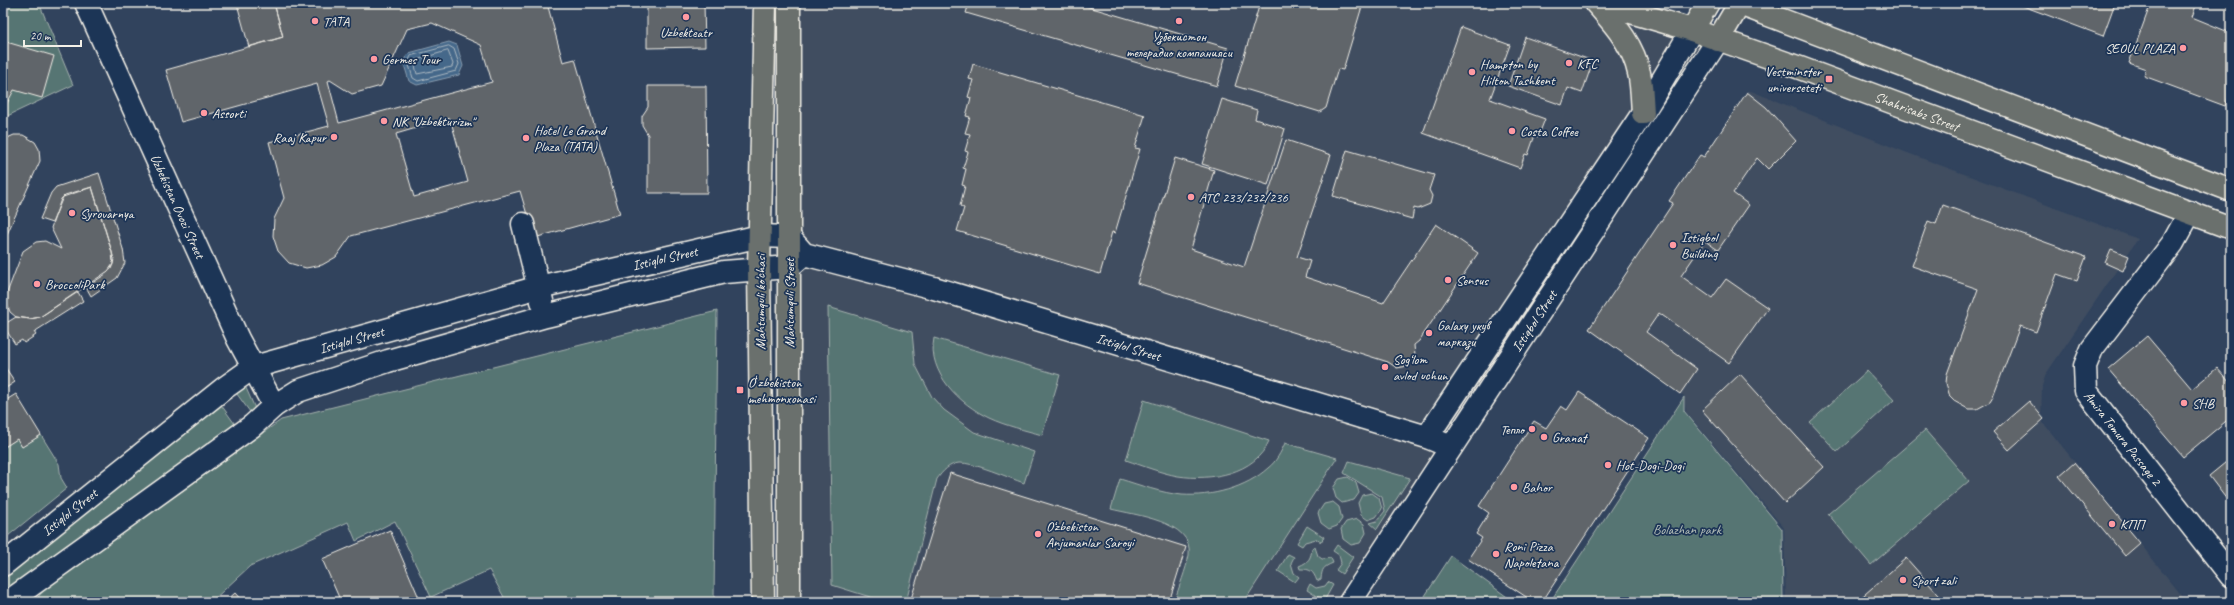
<svg xmlns="http://www.w3.org/2000/svg" width="2234" height="605" font-family="Caveat,sans-serif">
<style>
.built{fill:#3f4d61}
.green{fill:#567473;stroke:#a5b2ae}
.water{fill:#44678a;stroke:#8a9eb0}
.lines{fill:none;stroke-linecap:round;stroke-linejoin:round}
.shore{stroke:#aebac2;stroke-width:1}
.building{fill:#60656b;stroke:#f4f1e8;fill-rule:evenodd}
.street-casing{stroke:#f4f1e8;stroke-width:25}
.secondary-casing{stroke:#f4f1e8;stroke-width:25}
.primary-casing{stroke:#f4f1e8;stroke-width:25}
.street{stroke:#1d3557;stroke-width:22}
.secondary{stroke:#1d3557;stroke-width:22}
.primary{stroke:#6a706d;stroke-width:22}
.poi-dot{fill:#ff9aa2;stroke:#1d3557;stroke-width:1.5}
.labels{text-anchor:middle;stroke-width:3.5;stroke-linejoin:round;paint-order:stroke}
.poi-label{font-size:14px;fill:#f4f1e8;stroke:#1d3557;text-anchor:start}
.street-label{font-size:14px;fill:#f4f1e8;stroke:#1d3557}
.park-label{font-size:14px;fill:#b5bfb9;stroke:#1d3557}
</style>
<rect width="100%" height="100%" fill="#31435d"/>
<filter id="ink" filterUnits="userSpaceOnUse"><feTurbulence type="fractalNoise" baseFrequency=".025" numOctaves="2"/><feDisplacementMap in="SourceGraphic" scale="8" xChannelSelector="R" yChannelSelector="G"/><feConvolveMatrix kernelMatrix="1 2 1 2 8 2 1 2 1" color-interpolation-filters="sRGB"/></filter>
<g filter="url(#ink)">
<!-- built -->
<path class="built" d="M789 3H1600L1718 40 1350 602H789Z
M1751 91 1905 152 2138 239 2046 374 2042 386 2041 420 2187 602H1786L1784 528 1686 412 1684 396 1589 329 1672 203 1669 201 1700 155 1704 157 1747 92Z"/>
<!-- green -->
<path class="green" d="M3 3H39L73 85 3 118Z
M828 307 912 332 915 364 932 397 944 410 974 432 1034 452 1024 483C1009 478 974 462 959 463 949 464 943 471 937 479L906 602H886L832 585Z
M717 311 714 602H571L505 599 489 570 431 597 395 521 356 541 348 522 250 566 211 602H34L44 590 281 420Z
M934 338 1060 375 1042 435C1025 430 1006 426 989 418 960 404 927 373 934 338Z
M1867 371 1894 400 1837 452 1810 422Z
M237 387 246 388 257 413 253 416 234 390Z
M1684 397V411L1782 529 1783 602H1550Z
M1144 400 1269 441C1255 474 1211 481 1178 476 1161 473 1143 466 1126 460Z
M219 402 237 427 3 597V578Z
M1925 430 1969 481 1871 565 1828 514Z
M41 435 59 464 61 478 67 488 3 540V448L17 439 22 447Z
M1285 443 1337 458 1244 602H1174C1179 587 1186 570 1189 555 1194 521 1134 515 1111 509L1120 479C1140 485 1161 493 1182 495 1211 497 1246 488 1268 468 1276 462 1281 452 1285 443Z
M1349 461 1410 478 1377 529 1370 523 1377 521 1385 511 1382 497 1344 473Z
M1348 477 1356 483 1359 493 1354 500 1342 503 1336 498 1333 488 1339 479Z
M1372 493 1379 498 1382 509 1376 517 1368 520 1361 515 1358 503 1362 495Z
M1333 502 1339 507 1342 519 1337 526 1329 529 1321 523 1318 513 1324 504Z
M1357 519 1364 524 1366 533 1360 543 1351 545 1343 539 1341 529 1346 522Z
M1307 526 1324 537 1321 542 1316 539 1305 542 1302 546 1297 543Z
M1337 545 1353 557 1342 574 1336 570 1341 563 1339 555 1333 551Z
M1315 547 1318 556 1322 559 1331 558 1333 563C1323 567 1322 569 1321 579L1317 581C1313 571 1311 569 1300 569L1299 566C1309 562 1311 558 1312 548Z
M1288 554 1294 557 1291 563 1294 573 1299 577 1295 582 1278 571Z
M1451 556 1514 602H1421Z
M1328 582 1333 585 1324 601 1307 590 1310 584 1316 588 1325 586Z"/>
<!-- water -->
<path class="water" d="M449 42 457 45 463 66 459 75 417 85 409 81 403 61 409 53Z"/>
<g class="lines">
<!-- shore -->
<path class="shore" d="M449 46 454 49 459 64 456 71 418 81 413 78 408 62 411 56Z
M448 51 453 64 452 67 417 74 414 61Z"/>
</g>
<!-- building -->
<path class="building" d="M241 3H274L283 37 249 47 237 4Z
M274 3H547L563 62 575 59 620 214 534 238 520 191 351 236 336 257 322 265 306 268 289 263 278 251 273 236 274 219 284 198 269 142 329 126 317 84 181 122 166 70 283 37ZM432 23 481 45 492 82 339 123 328 81 330 80 352 94 381 86 407 29ZM450 118 468 182 414 197 396 134Z
M647 3H704L705 47 647 48Z
M969 3H1075L1228 48 1217 86 966 13Z
M1260 3H1363L1343 70 1338 69 1326 108 1320 112 1235 86Z
M2015 3H2115L2103 36Z
M2151 3H2197L2192 17 2231 33V95L2230 94 2225 106 2144 76 2146 69 2129 63Z
M1461 27 1510 45 1490 99 1545 119 1538 137 1535 135 1528 155 1525 154 1520 168 1423 133Z
M1525 37 1593 61 1582 93 1568 88 1562 105 1508 86Z
M3 41 54 56 42 98 14 90 3 111Z
M973 64 1145 115 1135 148 1140 149 1115 233 1112 232 1100 274 957 231 964 208 960 206 965 186 962 185 966 169 963 168 968 152 965 151 970 134 965 133 970 117 966 116 971 98 968 97 973 80 969 79Z
M648 86H706L707 193H648V135L642 125V116L648 107Z
M1747 92 1766 107 1796 141 1768 169 1757 158 1733 193 1749 205 1718 250 1705 241 1681 276 1712 298 1726 279 1768 308 1729 363 1659 313 1646 332 1697 369 1680 394 1589 329 1673 203 1669 201 1700 155 1704 157Z
M1222 99 1257 110 1255 119 1285 129 1268 185 1202 164Z
M14 135H23L35 142 39 149 40 161 3 243V140Z
M1286 140 1331 155 1297 257 1310 261 1305 277 1383 303 1436 224 1478 253 1419 341 1414 345 1415 356 1408 366 1397 368 1388 362 1137 283 1175 158 1214 170 1191 249 1244 267Z
M1347 150 1434 175 1429 190 1432 196 1430 204 1418 209 1414 208 1412 219 1333 196Z
M99 173 123 249 125 263 117 278 91 296 86 287 106 274 113 264 114 259 92 187 63 197 52 223 40 219 51 193 56 187Z
M92 187 112 252 113 264 111 269 40 317 30 319 16 317 10 312 5 298 23 251 36 242 45 241 61 249 51 228 61 199 65 195Z
M1943 205 2086 257 2077 281 2057 274 2036 332 2020 326 1993 397 1990 402 1977 409H1968L1954 401 1950 397 1946 383 1947 374 1978 289 1912 266 1928 221 1936 224Z
M2111 249 2129 256 2123 271 2105 263Z
M78 292 83 301 34 332 36 335 24 343 22 340 15 344 3 325 16 317 30 319 40 317Z
M2147 336 2192 389 2217 368 2231 384V417L2183 457 2108 369Z
M3 364 15 382 3 390Z
M1740 374 1824 467 1785 503 1702 410Z
M1579 392 1649 438 1542 602H1534L1468 559 1482 538 1476 534 1489 513 1479 506 1534 421 1546 428 1561 406 1567 410Z
M16 394 41 435 22 447 17 439 3 448V402Z
M2029 401 2044 419 2009 450 1993 432Z
M2231 458V505L2209 476Z
M2074 463 2140 543 2125 556 2059 476Z
M950 473 1186 547 1169 602H910Z
M390 530 420 600 416 602H341L322 559Z
M1906 558 1945 602H1856Z
M235 593 243 602H225Z"/>
<g class="lines">
<!-- street casing -->
<g class="street-casing">
<g id="street">
<path id="s1" d="M86 3 238 339 274 406"/>
<path id="s2" d="M2190 212 2173 243 2092 349 2085 366 2086 391 2231 576"/>
<path d="M523 224 542 301"/>
<path id="s3" d="M3 565 223 389 254 367 539 287 760 236 789 237 804 254 934 288 1427 437"/>
<path d="M8 602 252 426 274 406 298 391 388 361 546 316 724 272 789 267 803 255"/>
</g>
</g>
<!-- secondary casing -->
<g class="secondary-casing">
<g id="secondary">
<path d="M1451 447 1427 437 1643 113 1692 30"/>
<path id="s4" d="M1350 602 1718 40"/>
</g>
</g>
<!-- primary casing -->
<g class="primary-casing">
<g id="primary">
<path d="M789 3V602"/>
<path d="M1596 3C1614 24 1633 44 1639 73 1642 85 1642 100 1643 113"/>
<path id="s5" d="M1600 3 1692 30 1800 68 2231 228"/>
<path d="M1737 3 2231 190"/>
<path d="M1692 30 1708 3"/>
<path d="M1718 40 1740 3"/>
<path d="M763 602 759 268 765 3"/>
</g>
</g>
<!-- street -->
<use href="#street" class="street"/>
<!-- secondary -->
<use href="#secondary" class="secondary"/>
<!-- primary -->
<use href="#primary" class="primary"/>
</g>
</g>
<!-- markers -->
<g class="poi-dot">
<circle cx="686" cy="17" r="4"/>
<circle cx="315" cy="21" r="4"/>
<circle cx="1179" cy="21" r="4"/>
<circle cx="2183" cy="48" r="4"/>
<circle cx="374" cy="59" r="4"/>
<circle cx="1569" cy="63" r="4"/>
<circle cx="1472" cy="72" r="4"/>
<rect x="1825" y="75" width="8" height="8" rx="2"/>
<circle cx="204" cy="113" r="4"/>
<circle cx="384" cy="121" r="4"/>
<circle cx="1512" cy="131" r="4"/>
<circle cx="334" cy="137" r="4"/>
<circle cx="526" cy="138" r="4"/>
<circle cx="1191" cy="197" r="4"/>
<circle cx="72" cy="213" r="4"/>
<circle cx="1673" cy="245" r="4"/>
<circle cx="1448" cy="280" r="4"/>
<circle cx="37" cy="284" r="4"/>
<circle cx="1429" cy="333" r="4"/>
<circle cx="1385" cy="367" r="4"/>
<rect x="736" y="386" width="8" height="8" rx="2"/>
<circle cx="2184" cy="403" r="4"/>
<circle cx="1532" cy="429" r="4"/>
<circle cx="1544" cy="437" r="4"/>
<circle cx="1608" cy="465" r="4"/>
<circle cx="1514" cy="487" r="4"/>
<circle cx="2112" cy="524" r="4"/>
<circle cx="1038" cy="534" r="4"/>
<circle cx="1496" cy="554" r="4"/>
<circle cx="1903" cy="580" r="4"/>
</g>
<g class="labels">
<!-- poi labels -->
<g class="poi-label">
<text x="323" y="26">ТАТА</text>
<text x="686" y="37" text-anchor="middle">Uzbekteatr</text>
<text x="1179" y="41" text-anchor="middle">Узбекистон<tspan x="1179" dy="16">телерадио компанияси</tspan></text>
<text x="2175" y="53" text-anchor="end">SEOUL PLAZA</text>
<text x="382" y="64">Germes Tour</text>
<text x="1577" y="68">KFC</text>
<text x="1480" y="69">Hampton by<tspan x="1480" dy="16">Hilton Tashkent</tspan></text>
<text x="1821" y="76" text-anchor="end">Vestminster<tspan x="1821" dy="16">universeteti</tspan></text>
<text x="212" y="118">Assorti</text>
<text x="392" y="126">NK "Uzbekturizm"</text>
<text x="534" y="135">Hotel Le Grand<tspan x="534" dy="16">Plaza (TATA)</tspan></text>
<text x="1520" y="136">Costa Coffee</text>
<text x="326" y="142" text-anchor="end">Raaj Kapur</text>
<text x="1199" y="202">АТС 233/232/236</text>
<text x="80" y="218">Syrovarnya</text>
<text x="1681" y="242">Istiqbol<tspan x="1681" dy="16">Building</tspan></text>
<text x="1456" y="285">Sensus</text>
<text x="45" y="289">BroccoliPark</text>
<text x="1437" y="330">Galaxy укув<tspan x="1437" dy="16">маркази</tspan></text>
<text x="1393" y="364">Sog‘lom<tspan x="1393" dy="16">avlod uchun</tspan></text>
<text x="748" y="387">Oʻzbekiston<tspan x="748" dy="16">mehmonxonasi</tspan></text>
<text x="2192" y="408">SHB</text>
<text x="1524" y="434" text-anchor="end">Тепло</text>
<text x="1552" y="442">Granat</text>
<text x="1616" y="470">Hot-Dogi-Dogi</text>
<text x="1522" y="492">Bahor</text>
<text x="2120" y="529">КПП</text>
<text x="1046" y="531">O‘zbekiston<tspan x="1046" dy="16">Anjumanlar Saroyi</tspan></text>
<text x="1504" y="551">Roni Pizza<tspan x="1504" dy="16">Napoletana</tspan></text>
<text x="1911" y="585">Sport zali</text>
</g>
<!-- street labels -->
<g class="street-label">
<text dy="5" stroke="none"><textPath href="#s5" startOffset="335">Shahrisabz Street</textPath></text>
<text dy="5" stroke="none"><textPath href="#s1" startOffset="223">Uzbekistan Ovozi Street</textPath></text>
<text dy="5" stroke="none"><textPath href="#s3" startOffset="745">Istiqlol Street</textPath></text>
<text transform="translate(760 302) rotate(-90)" y="5">Mahtumquli ko'chasi</text>
<text transform="translate(789 303) rotate(-90)" y="5">Mahtumquli Street</text>
<text dy="5" stroke="none"><textPath href="#s4" startOffset="336">Istiqbol Street</textPath></text>
<text dy="5" stroke="none"><textPath href="#s3" startOffset="421">Istiqlol Street</textPath></text>
<text dy="5" stroke="none"><textPath href="#s3" startOffset="1232">Istiqlol Street</textPath></text>
<text dy="5" stroke="none"><textPath href="#s2" startOffset="272">Amira Temura Passage 2</textPath></text>
<text dy="5" stroke="none"><textPath href="#s3" startOffset="85">Istiqlol Street</textPath></text>
</g>
<!-- park labels -->
<g class="park-label">
<text x="1687" y="534">Bolazhan park</text>
</g>
</g>
<!-- margin -->
<rect width="2234" height="605" fill="none" stroke="#1d3557" stroke-width="16"/>
<rect x="8" y="8" width="2218" height="589" fill="none" stroke="#f4f1e8" stroke-width="1.5" filter="url(#ink)"/>
<!-- scale -->
<path d="M24 40v6h57v-6" fill="none" stroke="#f4f1e8" stroke-width="2"/>
<text x="30" y="40" font-size="12" fill="#f4f1e8" stroke="#1d3557" stroke-width="3" paint-order="stroke">20 m</text>
</svg>
